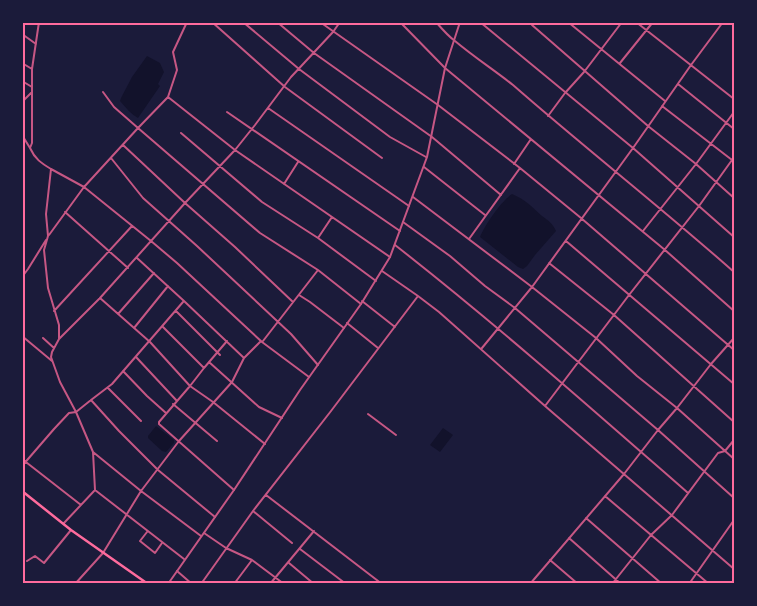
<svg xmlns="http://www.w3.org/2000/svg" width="757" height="606" font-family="'Noto Sans',sans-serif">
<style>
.water{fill:#12122b}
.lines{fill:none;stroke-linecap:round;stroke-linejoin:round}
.minor{stroke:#c65784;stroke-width:2}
.tertiary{stroke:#c65784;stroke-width:2}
.secondary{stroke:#ff6b9d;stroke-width:2.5}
.neatline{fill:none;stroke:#ff6b9d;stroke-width:2}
</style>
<rect width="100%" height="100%" fill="#1b1b3a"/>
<!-- water -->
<path class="water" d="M147 56 160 63 164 72 158 84 160 86 138 118C131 114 126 108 120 101L121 98 132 77Z
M512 194C526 200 531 206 542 216 549 221 553 224 556 231L535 255 527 266 523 269 518 267 480 237C484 226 502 200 512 194Z
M156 426 174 440V443L166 452 162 451 148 438V436Z
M443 428 453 435 440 452 430 445Z"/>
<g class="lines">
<!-- minor -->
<path class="minor" d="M39 22 32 69V143L30 148C35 159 41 163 51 169L46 214 48 236 44 250 48 288 59 325V339L52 352 51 357 60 382 76 412 93 452 95 490 184 559
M187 22 173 52 177 70 168 97 138 128 260 233 318 270 361 304
M212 22 285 87 382 158
M243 22 299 69 390 137 426 157
M277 22 314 53 432 137 501 195
M320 22 438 105 520 168 581 218 734 350
M400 22 445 68 665 250 734 311
M436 22C442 29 448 36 455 41 474 57 494 70 513 85 586 149 662 208 734 272
M480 22 633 148 734 237
M568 22 665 101
M636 22 734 99
M532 25 648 126 696 164 734 198
M22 34 36 44
M22 63 32 69
M620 63 653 22
M22 81 32 87
M678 84 734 129
M168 97 235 150 390 257
M22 102 32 92
M662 106 732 160 734 157
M268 108 409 206
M227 112 400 231
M548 116 565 93 584 72 622 22
M181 133 262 202 318 238 376 281
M22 135 30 148
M123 145 185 203 235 247 293 302
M111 158 143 198 197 246 291 334 318 365
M514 164 531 139
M424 167 485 215
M51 169 84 187 151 241 177 263 262 342 309 377
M284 184 298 162
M413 197 532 287 596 338 637 376 677 408 734 459
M65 212 128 268
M403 222 450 256 485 286 515 308 658 430 734 498
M643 231 696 164 734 112
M49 235 84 187 138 128 114 107 103 92
M318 238 332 217
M469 239 520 168
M566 241 734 384
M395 245C496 324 592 409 688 493
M137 258 184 301 244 358
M549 263 614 315 734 422
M382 271 418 296 439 312 545 406 734 569
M22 277 28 269 46 240
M299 295 310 302 344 328
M100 298 150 342 190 386 213 402 265 444
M362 301 395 327
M54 311 132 226
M176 311 220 355
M118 314 154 273
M347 323 378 348
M163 327 204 368 227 341
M134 328 168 286
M22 336 52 361
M43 338 54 348
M59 339 100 298 185 203 235 150 255 125 291 77 333 32 340 22
M263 341 318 270
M482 348 532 287 633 148 691 65 723 22
M136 357 177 401
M209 362 259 407 282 418
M204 368 190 386 159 422V424L234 490
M123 371 147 396 166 413
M108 388 141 421
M91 400 112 384 183 302
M173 404 217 441
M545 406 629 295 699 206 732 160 734 162
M368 414 396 435
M93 452 141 491 201 536
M22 459 81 505
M22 466 54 429 69 413 76 412 91 400 119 431 158 470 215 517
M266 495 382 584
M605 496 709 584
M253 511 292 543
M586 518 662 584
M64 523 95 490
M147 532 140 541 155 553 162 543
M204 533 226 548 252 560 284 584
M569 538 621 584
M300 549 346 584
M550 560 578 584
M27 561 35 556 44 563 71 530
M289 563 314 584
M177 571 192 584
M75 584 103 553 141 491 179 441 232 382 244 358 261 341
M201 584 253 511 331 411 418 296
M234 584 252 560
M270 584 314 531
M530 584 624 474 658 430 677 408 711 364 734 338
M612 584 651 535 672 515 718 453 725 451 734 440
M689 584 734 520"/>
<!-- tertiary -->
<path class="tertiary" d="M168 584 234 490 300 390 361 304 390 257 427 157 445 68 460 22"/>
<!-- secondary -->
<path class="secondary" d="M22 491 71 530 148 584"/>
</g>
<!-- border -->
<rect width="757" height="606" fill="none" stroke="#1b1b3a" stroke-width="48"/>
<rect x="24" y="24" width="709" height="558" class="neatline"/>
</svg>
